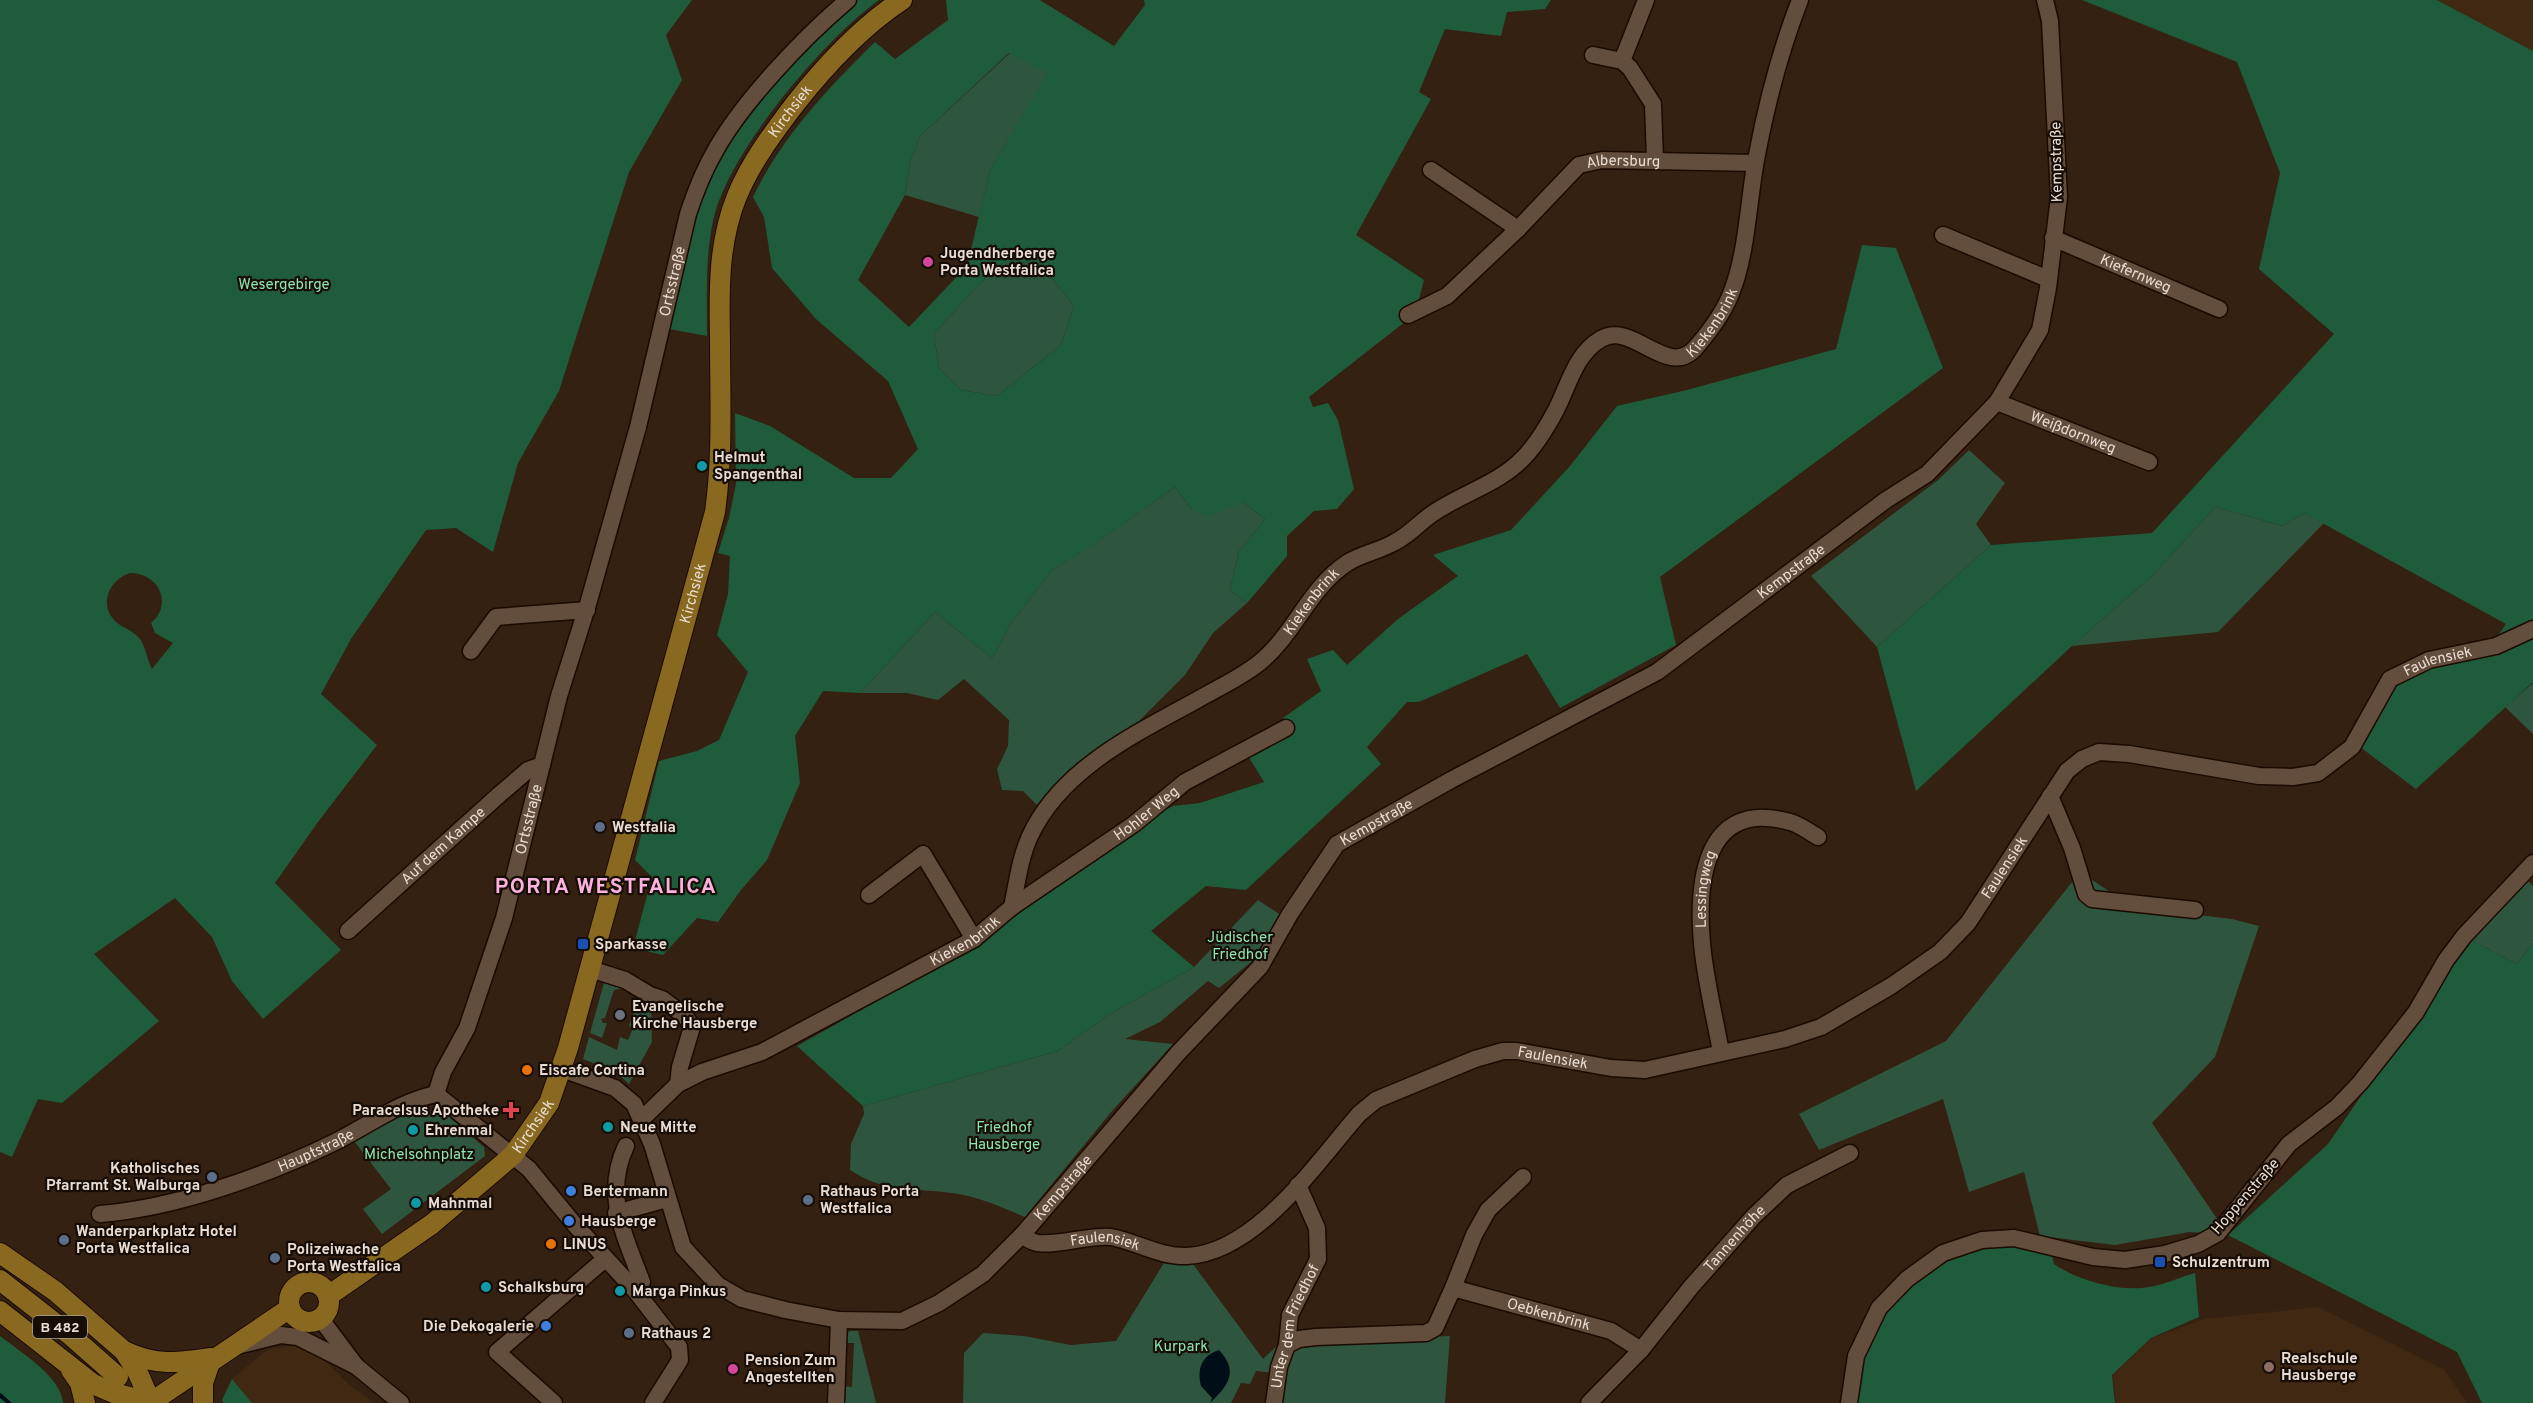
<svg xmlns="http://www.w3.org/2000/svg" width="2533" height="1403" font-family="Overpass,sans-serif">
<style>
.built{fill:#402813}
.green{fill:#2e553e}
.forest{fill:#1f5c3b;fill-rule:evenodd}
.water{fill:#000f17}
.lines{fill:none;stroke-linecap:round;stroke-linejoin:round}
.stream{stroke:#000f17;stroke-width:4}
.minor-casing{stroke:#1b0a00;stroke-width:19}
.major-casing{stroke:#1b0a00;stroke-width:22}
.minor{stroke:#634d3c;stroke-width:16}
.major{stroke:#896920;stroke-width:20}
.hotel-dot{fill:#d1479c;stroke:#160d07;stroke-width:2}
.culture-dot{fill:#0f9aa8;stroke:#160d07;stroke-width:2}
.service-dot{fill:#5c6f8a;stroke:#160d07;stroke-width:2}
.transit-dot{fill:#1a4fb4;stroke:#160d07;stroke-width:2}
.worship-dot{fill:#6b7280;stroke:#160d07;stroke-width:2}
.food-dot{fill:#e8710a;stroke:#160d07;stroke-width:2}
.health-dot{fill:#e0444e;stroke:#160d07;stroke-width:2}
.shop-dot{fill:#3f7fe0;stroke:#160d07;stroke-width:2}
.education-dot{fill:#8d6e63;stroke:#160d07;stroke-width:2}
.labels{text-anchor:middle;stroke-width:4.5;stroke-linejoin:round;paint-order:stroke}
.shield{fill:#160d07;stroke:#aa9e95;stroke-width:1.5}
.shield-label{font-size:14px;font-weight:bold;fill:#e9dcd2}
.street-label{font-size:15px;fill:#e9dcd2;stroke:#160d07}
.poi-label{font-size:15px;font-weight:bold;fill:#e9dcd2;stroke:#160d07;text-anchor:start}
.park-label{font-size:15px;fill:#8de5af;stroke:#160d07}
.district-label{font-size:21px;font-weight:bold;letter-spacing:1.5px;fill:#fbb2de;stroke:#160d07}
</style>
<rect width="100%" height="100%" fill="#342112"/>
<!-- built -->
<path class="built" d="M2437 0H2533V51Z
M2318 1307 2445 1370 2467 1403H2116L2113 1375 2152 1338 2204 1319Z
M292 1345 303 1347 326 1362 348 1384 375 1403H252L232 1379 267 1350Z"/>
<!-- green -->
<path class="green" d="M1010 53 1048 73 990 170 979 217 905 195 910 163 920 136Z
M1039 262 1074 306 1061 345 997 396 961 390 939 368 934 334 976 287 1003 263Z
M1969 450 2005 483 1976 524 1991 545 1877 647 1811 576 1938 480Z
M1175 487 1193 511 1243 502 1265 519 1239 551 1230 590 1247 603 1213 633 1185 675 1123 737 1063 777 1037 805 1023 791 1002 790 997 769 1008 746 1009 720 964 679 938 700 907 693H860L935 612 992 658 1012 622 1052 570 1094 544Z
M2215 507 2283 526 2304 513 2324 523 2218 632 2072 646 2153 575Z
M2533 683V734L2505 707Z
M2080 872 2133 907 2232 919 2259 926 2215 1057 2152 1123 2228 1235 2190 1232 2115 1245 2040 1236 2024 1172 1969 1192 1943 1099 1819 1150 1799 1114 1946 1041Z
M2525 878 2533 886V943L2517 964 2469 939Z
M1258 900 1281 915 1255 959 1219 988 1208 981 1160 1022 1125 1039 1173 1044 1112 1111 1025 1217C1003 1208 982 1198 958 1194 917 1187 888 1195 850 1170L851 1144 864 1114 863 1106 1058 1051 1110 1014 1194 967Z
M605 979 623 988 614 990 605 1018 601 1019 603 1023H607L602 1038 590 1033Z
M646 1002 651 1003 652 1042 629 1084 616 1072 583 1059 589 1037 617 1050 620 1037 628 1040 633 1028 629 1026 635 1008 642 1011Z
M423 1110 448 1116 484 1147 485 1156 382 1234 363 1209 391 1189 354 1141 394 1119Z
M1167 1258 1190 1260 1263 1359 1279 1344 1274 1373 1256 1371 1250 1384 1241 1383 1231 1403H963L964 1353 983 1333 1024 1336 1071 1345 1116 1341Z
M850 1331H858L876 1403H842L841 1386 852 1387 854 1343H844V1334Z
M1450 1336 1445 1403H1279L1288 1361 1293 1352 1317 1341Z"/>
<!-- forest -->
<path class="forest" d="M0 0H692L666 35 682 80 629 172 559 391 518 463 493 552 456 528 426 530 351 639 321 694 377 745 318 822 275 883 341 950 263 1019 232 981 212 937 175 898 94 954 159 1021 62 1103 38 1099 12 1157 0 1152ZM130 573C158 573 174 603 151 623L155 633 173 643 152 669C147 660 146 646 139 638 132 630 123 628 116 622 98 605 109 580 130 573Z
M855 0H879C823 40 727 154 713 221 705 259 707 298 707 336L669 329 682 260 710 169 755 101Z
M946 0H1040L1114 46 1145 5 1144 0H1551L1545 9 1507 12 1501 36 1445 29 1419 92 1431 99 1356 235 1424 280 1415 314 1309 397 1313 407 1328 403 1338 420 1354 489 1337 509 1314 511 1287 536V556L1247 603 1230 590 1239 551 1265 519 1243 502 1207 517 1193 511 1175 487 1093 545 1052 570 1012 622 992 658 935 612 860 693 823 691 795 736 800 783 767 860 741 890 718 922 697 918 663 955 633 948 652 877 635 860 659 761 697 751 719 740 748 672 717 635 728 594 730 556 718 553 729 518 736 484 735 413 770 426 854 478H891L918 449 888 381 816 319 772 268 764 217 753 197C781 138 828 88 875 42L895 59 948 20ZM1009 53 1047 73 990 170 967 266 909 327 858 280 905 195 910 163 920 136ZM1039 262 1074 306 1061 345 997 396 961 390 939 368 934 334 976 287 1003 263Z
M2082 0H2437L2533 51V682L2416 789 2360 747 2389 686 2497 637 2506 624 2304 513 2283 526 2215 507 2153 575 2072 646 1916 791 1877 647 1991 545 2152 533 2334 334 2259 269 2280 173 2237 62Z
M1862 245 1896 248 1943 368 1660 577 1676 645 1560 708 1527 654 1419 702H1407L1367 747 1381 764 1246 890 1206 886 1151 931 1194 967 1110 1014 1058 1051 863 1106 797 1046 970 949 1006 923 1039 895 1158 814 1173 806 1200 803 1264 782 1247 754 1289 732 1283 718 1321 691 1307 659 1333 650 1347 665 1398 619 1458 576 1433 555 1511 530 1570 466 1617 406 1687 390 1836 349Z
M2469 939 2517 964 2533 943V1403H2482L2457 1352 2228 1235 2328 1144Z
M1982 1243H2016L2051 1252 2054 1264C2079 1281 2119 1292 2149 1287 2164 1285 2180 1277 2195 1273L2199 1317 2151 1338 2112 1375 2115 1403H1852L1860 1355 1880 1313 1943 1256Z
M0 1336C19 1351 62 1377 63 1403H0Z
M232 1379 252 1403H223L222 1400Z"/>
<!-- water -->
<path class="water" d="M1219 1350C1240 1372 1227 1387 1210 1403L1212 1398 1201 1386C1197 1369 1201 1356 1219 1350Z"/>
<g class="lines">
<!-- stream -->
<path class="stream" d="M0 1395 9 1403"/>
<!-- minor casing -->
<g class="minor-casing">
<g id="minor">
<path d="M1593 55 1622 61 1630 68 1653 104 1655 160"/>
<path d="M1622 61 1646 0"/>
<path d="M1431 170 1518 229"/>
<path d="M1943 235 2048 279"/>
<path id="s1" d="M2053 238 2219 309"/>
<path id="s2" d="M1408 315 1447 296 1518 229 1579 165 1602 160 1755 163"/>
<path id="s3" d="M1997 402 2149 462"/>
<path d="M471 651 496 617 587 610"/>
<path d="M2050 796 2072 848 2086 894 2092 899 2195 910"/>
<path d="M869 895 923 854 974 939"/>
<path id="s4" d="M1012 907C1017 883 1020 858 1030 836 1061 769 1135 734 1197 700 1218 688 1240 678 1259 663 1294 635 1309 588 1347 563 1361 554 1380 551 1395 542 1409 535 1419 523 1432 514 1459 495 1492 486 1517 464 1533 450 1546 429 1556 410 1569 385 1575 354 1601 339 1633 320 1669 382 1697 346 1709 332 1723 313 1730 296 1747 256 1748 203 1756 160 1766 106 1780 51 1800 0"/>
<path id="s5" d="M348 931 500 794 528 770 542 765"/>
<path d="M590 969 625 980 650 995 662 999 685 1016 692 1027 680 1067 678 1084"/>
<path id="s6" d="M1721 1052C1715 1019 1707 986 1703 953 1696 890 1700 797 1790 822 1799 824 1809 832 1818 837"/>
<path id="s7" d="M562 1069 615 1088 634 1104 652 1144 683 1247 718 1285 742 1299 785 1310 839 1320 902 1321 939 1303 983 1274 1022 1235 1178 1053 1260 967 1290 914 1337 844 1451 780 1657 672 1886 500 1927 474 1997 402 2040 330 2048 288 2059 197 2050 21 2045 0"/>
<path id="s8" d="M436 1094 443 1072 467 1028 504 918 559 696 588 604 638 427 688 214C695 193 702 174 713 155 739 105 804 37 848 0"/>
<path d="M436 1094 529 1169 575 1225 634 1289 679 1347 680 1360 653 1403"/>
<path id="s9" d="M642 1119 678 1084 702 1072 762 1052 974 939 1012 907 1134 824 1185 782 1286 728"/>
<path d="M626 1146C603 1195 625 1236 642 1282L634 1289"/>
<path d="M616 1213 667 1199"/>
<path id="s10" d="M100 1214C176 1208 265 1176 333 1143 368 1126 398 1102 436 1094"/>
<path id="s11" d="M1022 1235C1026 1238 1030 1241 1034 1242 1050 1248 1092 1234 1111 1237 1137 1242 1160 1257 1187 1256 1256 1253 1317 1162 1359 1114L1376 1100 1475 1059 1503 1051H1517L1611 1068 1645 1070 1785 1039 1821 1027 1891 986 1940 952 1968 923 2067 771 2082 759 2099 752 2129 754 2259 776 2293 777 2318 773 2352 747 2390 679 2429 660 2496 646 2533 629"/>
<path d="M1453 1288 1474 1235 1488 1210 1523 1177"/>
<path d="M320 1318 356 1366 401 1403"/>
<path id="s12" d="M1287 1345 1299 1339 1316 1337 1426 1333 1435 1328 1453 1288 1611 1331 1641 1350"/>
<path d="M237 1346 281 1335 298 1337 356 1366"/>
<path d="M554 1403 497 1352 605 1259"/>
<path d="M836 1403 839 1320"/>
<path id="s13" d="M1274 1403 1279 1367 1287 1345 1290 1315 1318 1259 1317 1228 1298 1185"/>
<path id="s14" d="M1589 1403 1641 1350 1691 1287 1753 1217 1787 1185 1850 1153"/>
<path d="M1849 1403 1856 1356 1879 1308 1907 1279 1943 1253 1982 1240 2014 1238 2093 1257 2125 1260 2165 1254 2198 1244 2218 1233 2289 1144 2337 1107 2360 1083 2416 1012 2446 960 2464 936 2533 863"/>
</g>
</g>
<!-- major casing -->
<g class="major-casing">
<g id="major">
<path d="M0 1253 55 1291 124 1351 138 1373 151 1403"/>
<path d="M0 1280 69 1334 118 1377"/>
<circle cx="309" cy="1302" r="20"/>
<path id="s15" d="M328 1296 432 1224 513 1155 549 1103 568 1048 715 512C723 455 720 398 720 340 719 292 718 242 737 196 751 162 773 133 795 104 825 66 861 27 902 0"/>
<path d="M0 1311 93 1384 114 1393 151 1403"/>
<path d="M124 1351C156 1366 177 1363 211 1358"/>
<path d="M71 1370 80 1383 85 1403"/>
<path d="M150 1403 290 1308"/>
<path d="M203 1403V1383L210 1362"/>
</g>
</g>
<!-- minor -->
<use href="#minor" class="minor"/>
<!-- major -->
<use href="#major" class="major"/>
</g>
<!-- markers -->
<g class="hotel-dot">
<circle cx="928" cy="262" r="6"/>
<circle cx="733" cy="1369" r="6"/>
</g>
<g class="culture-dot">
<circle cx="702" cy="466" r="6"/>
<circle cx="608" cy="1127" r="6"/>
<circle cx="413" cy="1130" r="6"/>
<circle cx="416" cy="1203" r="6"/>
<circle cx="486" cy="1287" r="6"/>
<circle cx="620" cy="1291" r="6"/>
</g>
<g class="service-dot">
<circle cx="600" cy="827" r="6"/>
<circle cx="212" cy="1177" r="6"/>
<circle cx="808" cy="1200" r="6"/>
<circle cx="64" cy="1240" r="6"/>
<circle cx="275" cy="1258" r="6"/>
<circle cx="629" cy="1333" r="6"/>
</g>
<g class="transit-dot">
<rect x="577" y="938" width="12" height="12" rx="3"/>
<rect x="2154" y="1256" width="12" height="12" rx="3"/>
</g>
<circle class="worship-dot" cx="620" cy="1015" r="6"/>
<g class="food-dot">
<circle cx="527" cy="1070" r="6"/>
<circle cx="551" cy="1244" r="6"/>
</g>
<path class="health-dot" d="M508 1101h6v6h6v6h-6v6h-6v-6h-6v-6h6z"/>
<g class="shop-dot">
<circle cx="571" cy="1191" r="6"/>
<circle cx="569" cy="1221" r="6"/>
<circle cx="546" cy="1326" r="6"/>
</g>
<circle class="education-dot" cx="2269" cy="1367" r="6"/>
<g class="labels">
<!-- shield labels -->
<rect class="shield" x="33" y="1316" width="54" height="22" rx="4.5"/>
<g class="shield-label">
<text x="60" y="1332">B 482</text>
</g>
<!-- street labels -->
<g class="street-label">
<text dy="5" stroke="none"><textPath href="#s15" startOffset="1329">Kirchsiek</textPath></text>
<text transform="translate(2056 162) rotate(-91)" y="5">Kempstraße</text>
<text dy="5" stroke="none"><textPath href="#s2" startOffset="274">Albersburg</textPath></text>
<text dy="5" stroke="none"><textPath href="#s1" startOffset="90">Kiefernweg</textPath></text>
<text dy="5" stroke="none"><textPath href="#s8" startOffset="848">Ortsstraße</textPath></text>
<text dy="5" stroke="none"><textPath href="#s4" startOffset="982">Kiekenbrink</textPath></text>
<text dy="5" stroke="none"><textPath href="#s3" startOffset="82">Weißdornweg</textPath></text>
<text dy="5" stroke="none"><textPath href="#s7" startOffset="1658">Kempstraße</textPath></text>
<text dy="5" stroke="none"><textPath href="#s15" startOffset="826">Kirchsiek</textPath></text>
<text dy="5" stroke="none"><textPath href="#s4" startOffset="446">Kiekenbrink</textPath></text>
<text dy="5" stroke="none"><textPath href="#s11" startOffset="1676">Faulensiek</textPath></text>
<text dy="5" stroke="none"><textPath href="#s9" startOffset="594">Hohler Weg</textPath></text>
<text dy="5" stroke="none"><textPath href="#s8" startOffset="291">Ortsstraße</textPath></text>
<text dy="5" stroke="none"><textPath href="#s7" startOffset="1172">Kempstraße</textPath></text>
<text dy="5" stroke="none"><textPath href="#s5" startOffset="128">Auf dem Kampe</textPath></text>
<text dy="5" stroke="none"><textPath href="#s11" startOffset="1130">Faulensiek</textPath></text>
<text dy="5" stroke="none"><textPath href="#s6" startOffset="165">Lessingweg</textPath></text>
<text dy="5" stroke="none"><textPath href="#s9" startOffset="372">Kiekenbrink</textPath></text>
<text dy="5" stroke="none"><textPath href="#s11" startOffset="608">Faulensiek</textPath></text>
<text dy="5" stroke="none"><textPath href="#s15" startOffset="268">Kirchsiek</textPath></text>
<text dy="5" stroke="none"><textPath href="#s10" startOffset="226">Hauptstraße</textPath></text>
<text dy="5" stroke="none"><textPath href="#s7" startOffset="686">Kempstraße</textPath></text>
<text transform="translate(2245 1196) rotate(-49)" y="5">Hoppenstraße</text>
<text dy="5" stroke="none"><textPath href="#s14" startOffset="220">Tannenhöhe</textPath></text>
<text dy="5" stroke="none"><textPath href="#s11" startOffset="86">Faulensiek</textPath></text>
<text dy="5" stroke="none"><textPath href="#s12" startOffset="294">Oebkenbrink</textPath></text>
<text dy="5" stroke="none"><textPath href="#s13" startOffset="80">Unter dem Friedhof</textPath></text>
</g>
<!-- poi labels -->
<g class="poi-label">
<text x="940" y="258">Jugendherberge<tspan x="940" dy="17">Porta Westfalica</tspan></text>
<text x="714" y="462">Helmut<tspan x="714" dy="17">Spangenthal</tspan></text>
<text x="612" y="832">Westfalia</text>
<text x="595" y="949">Sparkasse</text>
<text x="632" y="1011">Evangelische<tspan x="632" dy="17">Kirche Hausberge</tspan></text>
<text x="539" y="1075">Eiscafe Cortina</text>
<text x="499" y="1115" text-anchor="end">Paracelsus Apotheke</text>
<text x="620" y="1132">Neue Mitte</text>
<text x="425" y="1135">Ehrenmal</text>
<text x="200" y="1173" text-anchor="end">Katholisches<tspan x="200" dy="17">Pfarramt St. Walburga</tspan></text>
<text x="583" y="1196">Bertermann</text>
<text x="820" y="1196">Rathaus Porta<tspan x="820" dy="17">Westfalica</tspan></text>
<text x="428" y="1208">Mahnmal</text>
<text x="581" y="1226">Hausberge</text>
<text x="76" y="1236">Wanderparkplatz Hotel<tspan x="76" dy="17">Porta Westfalica</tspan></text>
<text x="563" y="1249">LINUS</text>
<text x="287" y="1254">Polizeiwache<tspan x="287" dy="17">Porta Westfalica</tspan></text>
<text x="2172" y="1267">Schulzentrum</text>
<text x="498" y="1292">Schalksburg</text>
<text x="632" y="1296">Marga Pinkus</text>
<text x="534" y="1331" text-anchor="end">Die Dekogalerie</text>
<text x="641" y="1338">Rathaus 2</text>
<text x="2281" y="1363">Realschule<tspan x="2281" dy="17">Hausberge</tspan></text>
<text x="745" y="1365">Pension Zum<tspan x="745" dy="17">Angestellten</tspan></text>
</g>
<!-- park labels -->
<g class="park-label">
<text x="284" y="289">Wesergebirge</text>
<text x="1240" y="942">Jüdischer<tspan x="1240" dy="17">Friedhof</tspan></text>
<text x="1004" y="1132">Friedhof<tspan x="1004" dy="17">Hausberge</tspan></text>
<text x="419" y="1159">Michelsohnplatz</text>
<text x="1181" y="1351">Kurpark</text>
</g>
<!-- district labels -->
<g class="district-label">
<text x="606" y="893">PORTA WESTFALICA</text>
</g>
</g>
</svg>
